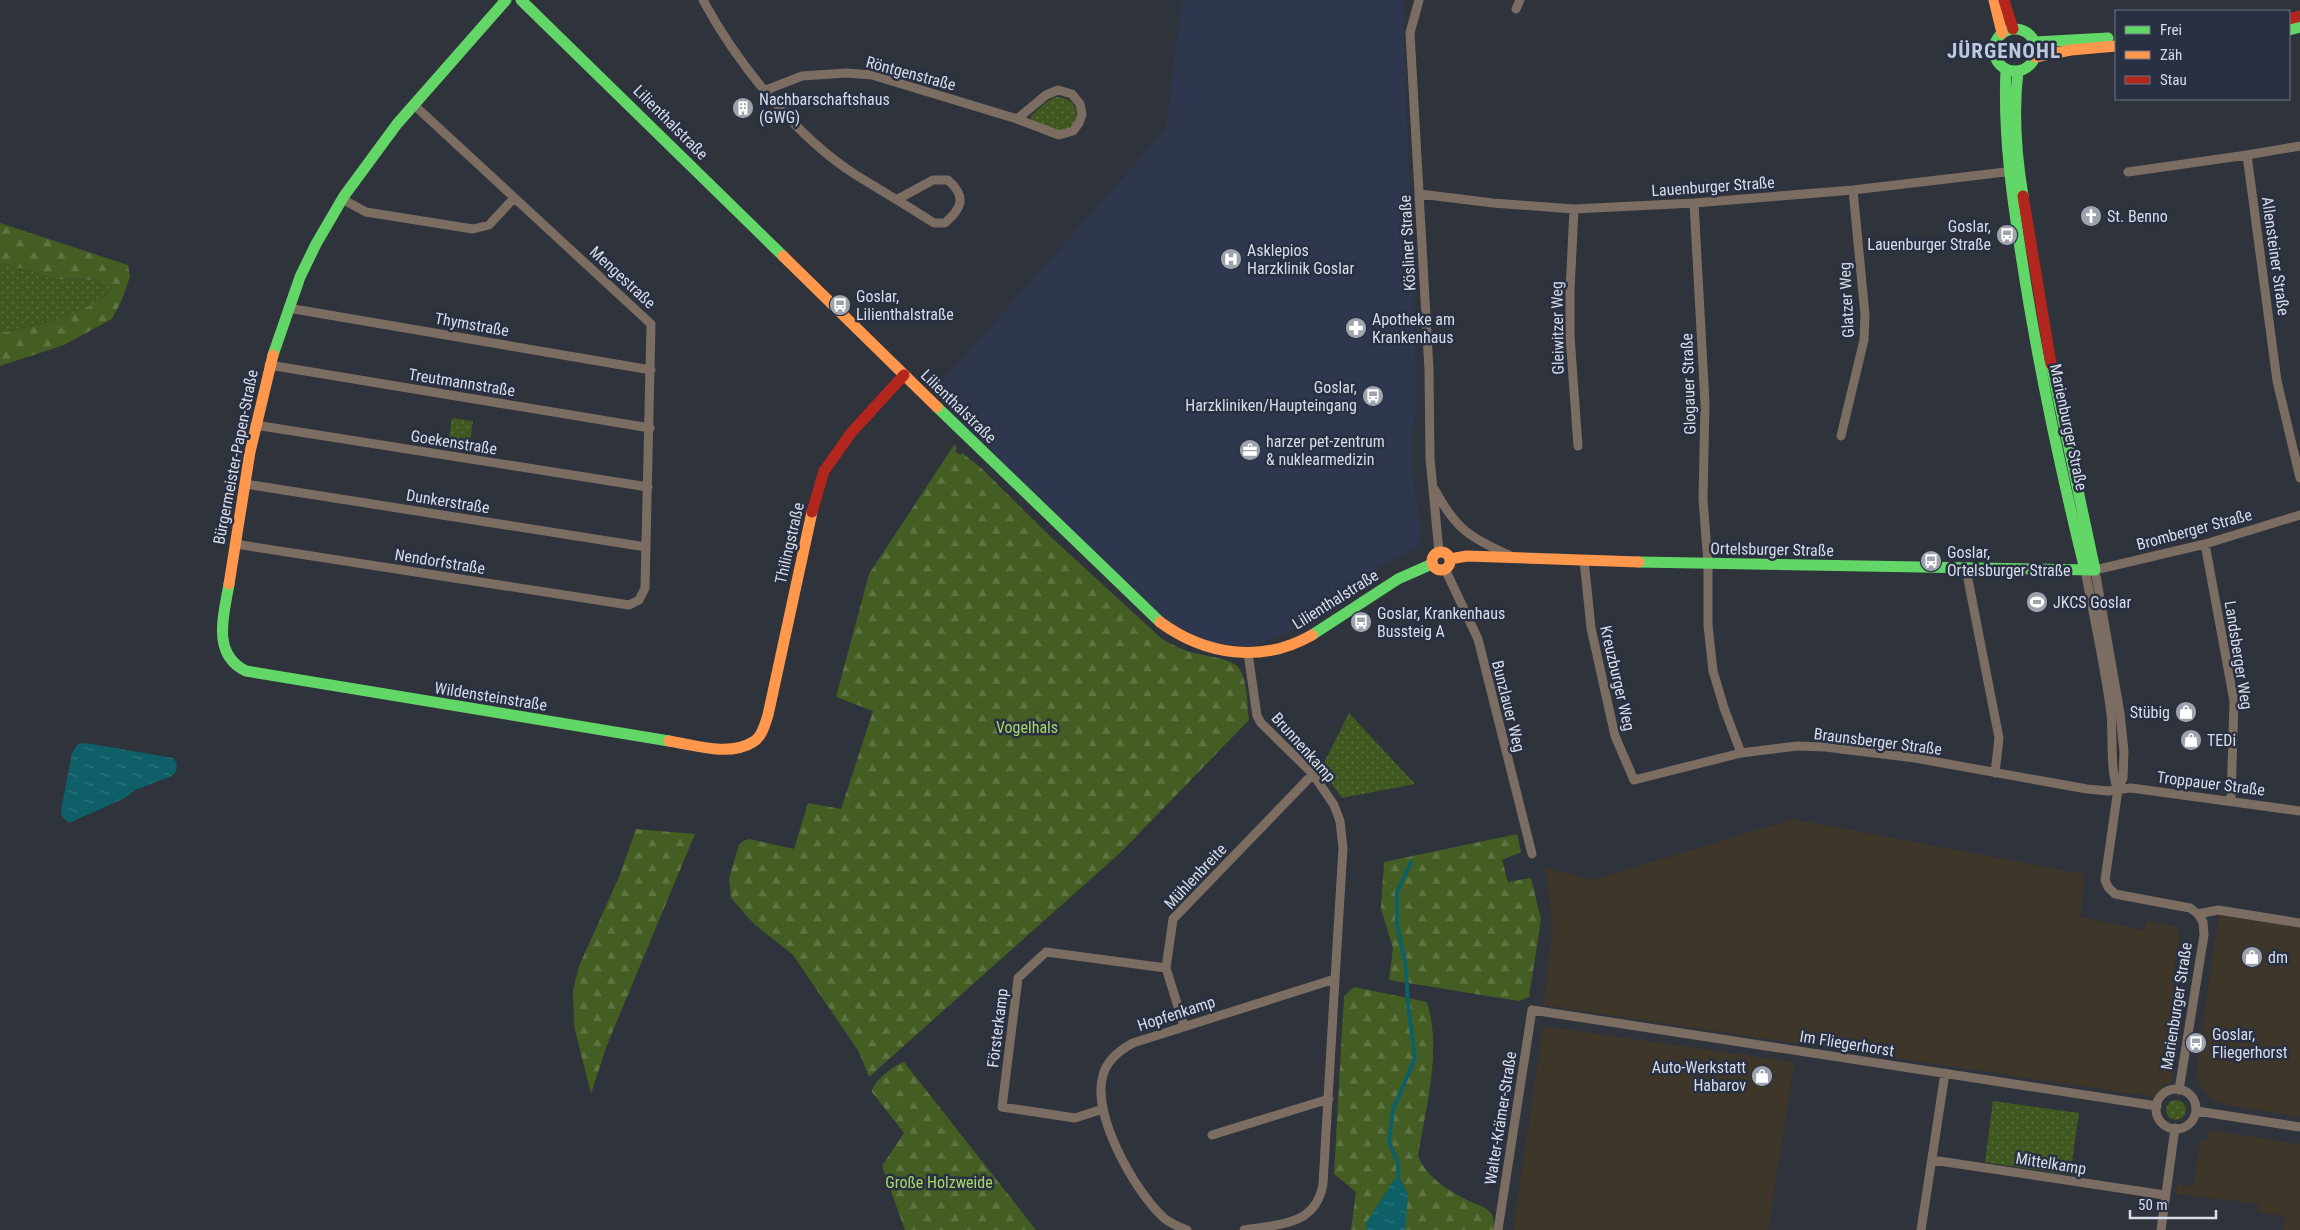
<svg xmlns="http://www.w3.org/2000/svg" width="2300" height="1230" font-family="'Roboto Condensed',sans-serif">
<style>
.commercial{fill:#3d3629}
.built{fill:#2f374e}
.grass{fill:url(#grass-dots)}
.forest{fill:url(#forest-firs)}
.water{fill:url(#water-ripples)}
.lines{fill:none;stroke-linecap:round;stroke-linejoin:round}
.stream{stroke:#0e5f68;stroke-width:4}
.street{stroke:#7c6d63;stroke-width:9}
.fast{stroke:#63d668;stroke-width:11}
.slow{stroke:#ff974d;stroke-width:11}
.jam{stroke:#b3261e;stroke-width:11}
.labels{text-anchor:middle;stroke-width:5;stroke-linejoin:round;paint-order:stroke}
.street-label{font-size:16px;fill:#d8dde9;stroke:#293042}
.poi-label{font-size:16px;fill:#d8dde9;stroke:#293042;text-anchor:start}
.park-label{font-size:16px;fill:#a7d964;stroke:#293042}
.district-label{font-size:21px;font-weight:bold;letter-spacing:1px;fill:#bec8e0;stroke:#293042}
</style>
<defs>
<pattern id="grass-dots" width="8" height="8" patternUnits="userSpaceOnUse" patternTransform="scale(1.25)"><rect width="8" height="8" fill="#40581f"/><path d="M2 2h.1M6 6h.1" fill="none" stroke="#5b7040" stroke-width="1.8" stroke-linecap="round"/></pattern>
<pattern id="forest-firs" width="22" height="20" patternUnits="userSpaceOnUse" patternTransform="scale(1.25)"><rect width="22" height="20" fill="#445d22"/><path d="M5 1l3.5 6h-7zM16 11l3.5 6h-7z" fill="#5e7442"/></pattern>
<pattern id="water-ripples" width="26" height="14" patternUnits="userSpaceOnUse" patternTransform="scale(1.25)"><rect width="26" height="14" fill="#0e5f68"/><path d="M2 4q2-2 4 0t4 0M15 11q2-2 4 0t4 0" fill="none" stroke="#30767e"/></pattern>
</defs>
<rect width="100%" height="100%" fill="#2f333c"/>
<!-- commercial -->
<path class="commercial" d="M1793 819 2084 874 2081 917 2144 930 2147 921 2175 926 2180 937 2173 974 2186 994 2172 1082 2164 1085 2154 1097 1543 1005 1553 928 1546 868 1593 880Z
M2219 914 2300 927V1117L2233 1106 2213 1100 2200 1087 2197 1077 2199 1048Z
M1543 1026 1793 1062 1794 1065 1768 1230H1513Z
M2209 1130 2300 1144V1230H2283L2285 1216 2258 1212 2259 1204 2176 1194 2178 1184 2189 1186 2194 1182 2200 1142 2207 1139Z"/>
<!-- built -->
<path class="built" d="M1182 0H1403L1417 407 1412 434V468L1420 527 1419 545 1380 567 1341 599 1338 596 1331 601 1333 604 1299 628 1251 647 1215 643 1188 635 1167 623 971 436 933 392 1166 129Z"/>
<!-- grass -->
<path class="grass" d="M1055 97C1083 96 1082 129 1062 130 1053 131 1040 124 1031 122V116L1045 103Z
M0 262 56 279 100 280 110 287 111 293C83 315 35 326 0 333Z
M452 418 473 421 469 449 448 446Z
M1349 713 1415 784 1342 798 1321 769Z
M2166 1110a10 10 0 1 1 20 0a10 10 0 1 1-20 0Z
M1993 1101 2079 1113 2070 1175 1985 1162Z"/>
<!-- forest -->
<path class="forest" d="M0 223 128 265 130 277 121 302 112 319 64 345 0 366V333C33 327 86 314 111 292L110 287 99 280 56 279 0 262Z
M954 445 957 448 955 451 960 455 962 453 981 468 1051 537 1162 639C1170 643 1178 648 1187 651 1199 655 1230 658 1238 667 1248 680 1247 705 1249 720L1120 853 869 1077 859 1052 793 955 753 923 731 898 729 878 739 845 743 841 749 839 794 849 808 803 841 809 873 711 836 697 869 574Z
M636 829 695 834 607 1045 591 1094 574 1026 573 990 579 966 619 877Z
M1517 834 1521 852 1502 860 1508 882 1531 878 1541 919 1529 997 1519 1001 1389 980 1393 948 1381 909 1384 862Z
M1354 987 1427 1002C1442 1051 1426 1106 1418 1156 1426 1177 1449 1191 1469 1201 1476 1204 1484 1206 1490 1212 1494 1216 1494 1224 1494 1230H1405V1226L1366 1223 1367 1230H1351L1356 1192 1334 1174 1344 996Z
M904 1062 1036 1230H905L882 1166 904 1133 872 1092C873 1081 894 1065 904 1062Z"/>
<!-- water -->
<path class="water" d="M86 743 173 758 177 764 176 772 170 777 135 790 125 798 69 823 62 817 61 810 72 753 78 744Z
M1398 1174 1408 1195 1405 1230H1367L1366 1223Z"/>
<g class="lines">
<!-- stream -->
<path class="stream" d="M1398 1179V1163L1389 1142 1393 1110 1415 1058 1408 1005 1406 967 1397 925V892L1411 862"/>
<!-- street -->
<path class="street" d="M703 0C736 62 796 137 856 175 882 191 908 206 934 223H945C962 208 967 197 948 180H933L898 199
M1419 0 1410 33 1429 370 1430 458 1439 552
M1516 9 1520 0
M766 90 802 76 846 73 872 75 1017 119 1059 135 1073 131 1079 123 1082 114 1080 104 1072 94 1058 90 1046 95 1017 119
M2300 146 2247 155 2277 381 2300 478
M2128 172 2247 155
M1420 194 1493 203 1574 209 1694 203 1853 190 2014 171
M342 199 366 212 473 229 489 225 514 198
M1694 203 1705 403 1703 499 1708 564V625L1713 671 1724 708 1741 753
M1574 209 1570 291V336L1578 446
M288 308 651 370
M269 365 650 428
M255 425 648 487
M1841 436 1864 340 1865 315 1853 190
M245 484 646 547
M1435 490C1455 528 1470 538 1509 555
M235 544 629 605 639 600 645 588 651 324 414 105
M2205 544 2234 701 2231 800
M1584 560 1591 628 1615 736 1634 780 1741 753 1797 746 1825 747 1915 758 2087 789 2108 791 2131 788 2300 811
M1445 569 1478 639 1532 854
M1966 569 1999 738 1995 773
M2085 570C2094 618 2105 666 2111 714 2113 734 2110 775 2118 789
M1248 653 1257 716 1261 723 1313 774 1334 805 1340 821 1343 848 1335 979
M2198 914 2218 910 2300 923
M1184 1026 1166 968 1173 919 1313 774
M2156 1109a20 20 0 1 1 40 0a20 20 0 1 1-40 0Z
M2179 1090 2204 935 2203 922 2198 914 2190 908 2115 894 2108 887 2105 880 2118 789 2123 778 2124 752 2120 713 2095 570 2205 544 2300 515
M1103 1109 1075 1118 1002 1107 1018 978 1046 952 1166 968
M2196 1111 2300 1127
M1212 1135 1329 1099
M1932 1160 2165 1195
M1187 1230C1179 1227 1170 1223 1164 1218 1135 1192 1091 1114 1103 1075 1107 1060 1120 1050 1133 1043L1335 979 1323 1184C1316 1226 1279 1224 1244 1230
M1498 1230 1532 1010 2157 1106
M1921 1230 1945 1073
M2161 1230 2175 1128"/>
<!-- fast -->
<path class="fast" d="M521 0 783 256
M1994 50a21 21 0 1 1 42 0a21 21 0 1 1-42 0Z
M2289 30 2300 27
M2035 42 2108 38
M2006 69C2003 134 2012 197 2022 261 2038 365 2060 468 2085 570
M2018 71C2013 113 2016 154 2023 196
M273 355 300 277 316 244 344 196 397 124 506 0
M937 407 1160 622
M1639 562 2095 570 2051 364
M229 584C224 615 211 654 246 671L669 741
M1312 635 1398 579 1432 564"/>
<!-- slow -->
<path class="slow" d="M1994 0 2002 33
M2035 57 2071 50 2116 46
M783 256 937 407
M1432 561a9 9 0 1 1 18 0a9 9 0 1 1-18 0Z
M1450 559 1467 556 1639 562
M229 584 250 452 273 355
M1160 622C1205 655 1262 664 1312 635
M669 741C694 745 729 757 753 742 762 737 765 724 768 715L812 512"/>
<!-- jam -->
<path class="jam" d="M2004 0 2013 29
M2289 19 2300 16
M2023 196 2051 364
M812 512 824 471 851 433 904 375"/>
</g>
<!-- icons -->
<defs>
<g id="building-disc" transform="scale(1.125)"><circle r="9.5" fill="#9da2ac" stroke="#293042"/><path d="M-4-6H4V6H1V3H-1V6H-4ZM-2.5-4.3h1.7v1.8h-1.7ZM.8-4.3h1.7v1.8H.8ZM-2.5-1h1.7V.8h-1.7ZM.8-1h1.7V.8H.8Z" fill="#fff"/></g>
<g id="church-disc" transform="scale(1.125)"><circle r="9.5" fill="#9da2ac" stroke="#293042"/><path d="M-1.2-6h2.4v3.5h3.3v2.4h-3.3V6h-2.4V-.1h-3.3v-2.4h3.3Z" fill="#fff"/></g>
<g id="bus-disc" transform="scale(1.125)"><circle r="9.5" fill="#9da2ac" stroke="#293042"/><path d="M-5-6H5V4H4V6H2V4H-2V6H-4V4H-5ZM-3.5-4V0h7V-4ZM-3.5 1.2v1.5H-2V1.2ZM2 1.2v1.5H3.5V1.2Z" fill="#fff"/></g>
<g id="hospital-disc" transform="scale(1.125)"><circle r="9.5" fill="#9da2ac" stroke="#293042"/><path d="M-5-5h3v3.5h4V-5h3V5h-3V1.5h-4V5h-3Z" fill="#fff"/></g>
<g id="pharmacy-disc" transform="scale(1.125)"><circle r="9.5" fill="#9da2ac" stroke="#293042"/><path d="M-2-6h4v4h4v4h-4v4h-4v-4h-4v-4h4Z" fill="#fff"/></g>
<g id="office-disc" transform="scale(1.125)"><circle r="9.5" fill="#9da2ac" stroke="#293042"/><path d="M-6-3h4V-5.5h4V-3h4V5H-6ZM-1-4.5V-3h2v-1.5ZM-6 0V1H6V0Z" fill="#fff"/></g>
<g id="stadium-disc" transform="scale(1.125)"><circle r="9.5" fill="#9da2ac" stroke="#293042"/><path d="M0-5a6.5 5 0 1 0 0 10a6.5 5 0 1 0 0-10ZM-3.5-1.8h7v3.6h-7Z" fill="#fff"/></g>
<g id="shop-disc" transform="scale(1.125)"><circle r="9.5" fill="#9da2ac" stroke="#293042"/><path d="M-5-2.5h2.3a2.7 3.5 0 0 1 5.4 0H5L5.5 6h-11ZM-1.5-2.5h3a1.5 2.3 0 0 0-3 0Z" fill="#fff"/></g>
</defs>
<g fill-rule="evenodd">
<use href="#building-disc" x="743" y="108"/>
<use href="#church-disc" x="2091" y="216"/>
<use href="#bus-disc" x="2007" y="235"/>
<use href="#hospital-disc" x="1231" y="259"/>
<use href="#bus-disc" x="840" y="305"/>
<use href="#pharmacy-disc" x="1356" y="328"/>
<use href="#bus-disc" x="1373" y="396"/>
<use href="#office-disc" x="1250" y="450"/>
<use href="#bus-disc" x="1931" y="561"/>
<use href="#stadium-disc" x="2037" y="602"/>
<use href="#bus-disc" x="1361" y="622"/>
<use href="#shop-disc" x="2186" y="712"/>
<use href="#shop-disc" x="2191" y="740"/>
<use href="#shop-disc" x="2252" y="957"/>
<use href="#bus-disc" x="2196" y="1043"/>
<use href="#shop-disc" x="1762" y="1076"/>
</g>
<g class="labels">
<!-- street labels -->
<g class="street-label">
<text transform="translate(911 73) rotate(15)" y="6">Röntgenstraße</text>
<text transform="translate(671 122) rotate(45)" y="6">Lilienthalstraße</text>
<text transform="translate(1713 186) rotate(-4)" y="6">Lauenburger Straße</text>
<text transform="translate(1407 243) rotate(-93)" y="6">Kösliner Straße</text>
<text transform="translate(2276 256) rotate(82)" y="6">Allensteiner Straße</text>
<text transform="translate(623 277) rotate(43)" y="6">Mengestraße</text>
<text transform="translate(1846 300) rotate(-93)" y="6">Glatzer Weg</text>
<text transform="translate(472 324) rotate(10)" y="6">Thymstraße</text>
<text transform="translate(1557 328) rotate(-91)" y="6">Gleiwitzer Weg</text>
<text transform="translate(462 382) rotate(9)" y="6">Treutmannstraße</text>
<text transform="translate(1688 384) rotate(-92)" y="6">Glogauer Straße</text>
<text transform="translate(959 406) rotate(44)" y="6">Lilienthalstraße</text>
<text transform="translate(2069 427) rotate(78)" y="6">Marienburger Straße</text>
<text transform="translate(454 442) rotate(9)" y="6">Goekenstraße</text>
<text transform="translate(235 457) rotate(-79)" y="6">Bürgermeister-Papen-Straße</text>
<text transform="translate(448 501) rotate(9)" y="6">Dunkerstraße</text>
<text transform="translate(2194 529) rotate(-15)" y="6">Bromberger Straße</text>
<text transform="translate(789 543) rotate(-77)" y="6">Thilingstraße</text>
<text transform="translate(1772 549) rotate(1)" y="6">Ortelsburger Straße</text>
<text transform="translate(440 561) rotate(9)" y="6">Nendorfstraße</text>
<text transform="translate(1335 599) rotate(-32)" y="6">Lilienthalstraße</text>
<text transform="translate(2239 655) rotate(81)" y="6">Landsberger Weg</text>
<text transform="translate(1618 678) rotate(77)" y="6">Kreuzburger Weg</text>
<text transform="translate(491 696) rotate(9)" y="6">Wildensteinstraße</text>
<text transform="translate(1509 706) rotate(76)" y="6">Bunzlauer Weg</text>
<text transform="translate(1878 741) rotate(7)" y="6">Braunsberger Straße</text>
<text transform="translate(1304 747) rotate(48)" y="6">Brunnenkamp</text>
<text transform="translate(2211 783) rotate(7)" y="6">Troppauer Straße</text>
<text transform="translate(1195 876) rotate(-47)" y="6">Mühlenbreite</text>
<text transform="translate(2176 1006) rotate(-81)" y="6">Marienburger Straße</text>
<text transform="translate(1176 1013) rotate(-18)" y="6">Hopfenkamp</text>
<text transform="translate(997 1028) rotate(-83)" y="6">Försterkamp</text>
<text transform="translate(1847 1043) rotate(9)" y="6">Im Fliegerhorst</text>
<text transform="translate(1500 1118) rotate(-81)" y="6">Walter-Krämer-Straße</text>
<text transform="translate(2051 1163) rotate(9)" y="6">Mittelkamp</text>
</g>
<!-- poi labels -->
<g class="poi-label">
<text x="759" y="105">Nachbarschaftshaus<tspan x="759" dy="18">(GWG)</tspan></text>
<text x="2107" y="222">St. Benno</text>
<text x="1991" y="232" text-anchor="end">Goslar,<tspan x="1991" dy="18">Lauenburger Straße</tspan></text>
<text x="1247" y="256">Asklepios<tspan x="1247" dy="18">Harzklinik Goslar</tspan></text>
<text x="856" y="302">Goslar,<tspan x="856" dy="18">Lilienthalstraße</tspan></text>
<text x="1372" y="325">Apotheke am<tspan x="1372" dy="18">Krankenhaus</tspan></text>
<text x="1357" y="393" text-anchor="end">Goslar,<tspan x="1357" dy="18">Harzkliniken/Haupteingang</tspan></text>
<text x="1266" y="447">harzer pet-zentrum<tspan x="1266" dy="18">&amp; nuklearmedizin</tspan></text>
<text x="1947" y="558">Goslar,<tspan x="1947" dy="18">Ortelsburger Straße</tspan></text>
<text x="2053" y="608">JKCS Goslar</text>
<text x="1377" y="619">Goslar, Krankenhaus<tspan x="1377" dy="18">Bussteig A</tspan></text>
<text x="2170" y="718" text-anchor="end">Stübig</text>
<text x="2207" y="746">TEDi</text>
<text x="2268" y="963">dm</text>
<text x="2212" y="1040">Goslar,<tspan x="2212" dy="18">Fliegerhorst</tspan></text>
<text x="1746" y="1073" text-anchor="end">Auto-Werkstatt<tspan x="1746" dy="18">Habarov</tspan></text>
</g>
<!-- park labels -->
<g class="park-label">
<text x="1027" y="733">Vogelhals</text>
<text x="939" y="1188">Große Holzweide</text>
</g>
<!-- district labels -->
<g class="district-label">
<text x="2004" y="58">JÜRGENOHL</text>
</g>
</g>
<!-- legend -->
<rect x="2115" y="10" width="175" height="90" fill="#293042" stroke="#6f7585"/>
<rect x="2125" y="26" width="25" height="8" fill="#63d668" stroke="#6f7585"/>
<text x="2160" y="35" font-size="15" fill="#d8dde9">Frei</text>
<rect x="2125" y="51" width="25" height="8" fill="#ff974d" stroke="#6f7585"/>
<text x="2160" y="60" font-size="15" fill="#d8dde9">Zäh</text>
<rect x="2125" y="76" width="25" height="8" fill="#b3261e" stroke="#6f7585"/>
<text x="2160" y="85" font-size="15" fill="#d8dde9">Stau</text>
<!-- scale -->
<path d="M2130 1210v8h86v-8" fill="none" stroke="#d8dde9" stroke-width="2.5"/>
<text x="2138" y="1210" font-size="15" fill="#d8dde9" stroke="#293042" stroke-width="4" paint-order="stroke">50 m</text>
</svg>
